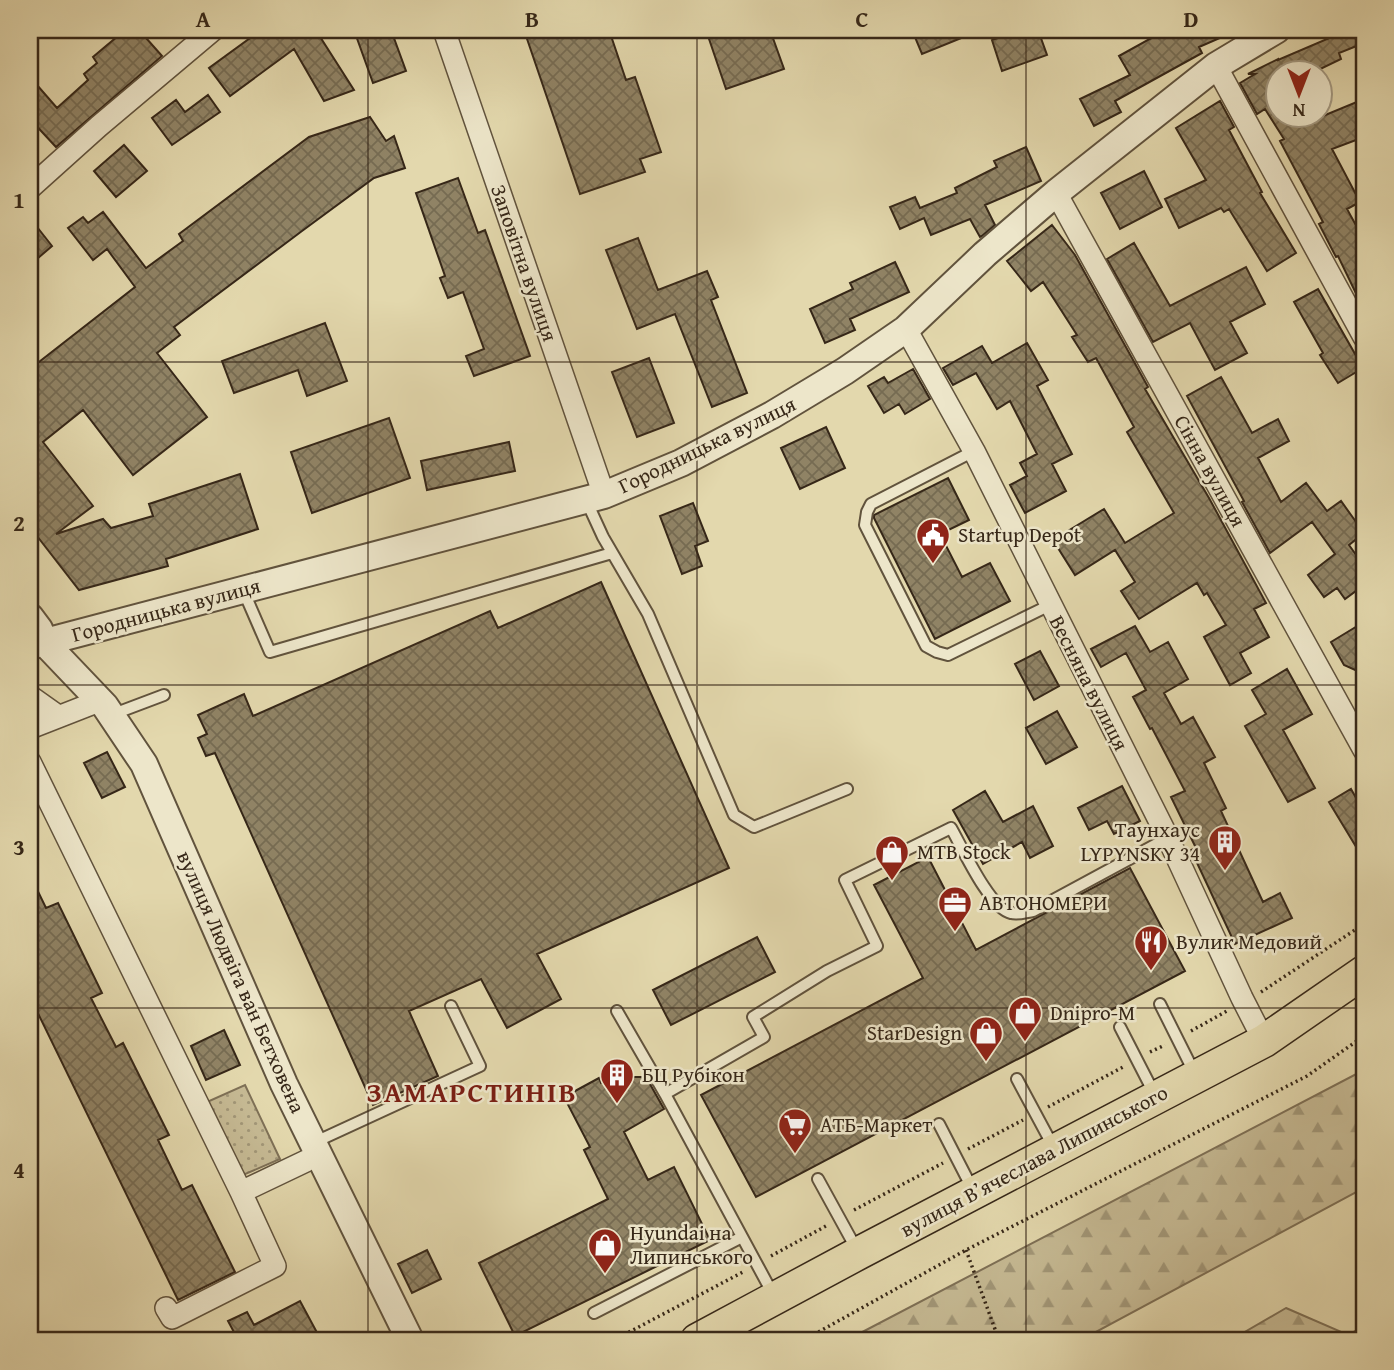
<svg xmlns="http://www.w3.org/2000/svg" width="1394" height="1370" font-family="'Gentium Book Plus',serif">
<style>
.green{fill:url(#green-dots);stroke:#7e7056;stroke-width:2}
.forest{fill:url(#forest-firs);stroke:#7e7056;stroke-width:2}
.building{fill:url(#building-cross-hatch);stroke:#362718;stroke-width:2}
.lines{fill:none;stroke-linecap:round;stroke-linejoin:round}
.service-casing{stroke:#61533d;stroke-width:14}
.minor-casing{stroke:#61533d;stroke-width:24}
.tertiary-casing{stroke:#61533d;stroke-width:30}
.primary-casing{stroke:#362718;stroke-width:35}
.path{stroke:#362718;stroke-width:3.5;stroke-dasharray:2 3.5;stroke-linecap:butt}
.service{stroke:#ede6ca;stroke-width:10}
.minor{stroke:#ede6ca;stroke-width:21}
.tertiary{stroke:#ede6ca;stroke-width:26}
.primary{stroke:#e3d8ad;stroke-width:32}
.grid{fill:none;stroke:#362718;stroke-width:2;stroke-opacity:0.55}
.labels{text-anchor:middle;stroke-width:5;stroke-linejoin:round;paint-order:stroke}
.street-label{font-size:21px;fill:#362718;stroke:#ede6ca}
.poi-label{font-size:21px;fill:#362718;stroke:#ede6ca;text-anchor:start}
.district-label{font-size:28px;font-weight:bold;letter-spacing:2px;fill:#7a1f14;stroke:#ede6ca}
.neatline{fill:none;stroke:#362718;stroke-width:2.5}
.grid-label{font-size:23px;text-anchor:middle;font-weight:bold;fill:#362718}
</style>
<defs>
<pattern id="green-dots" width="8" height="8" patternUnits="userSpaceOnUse" patternTransform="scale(1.75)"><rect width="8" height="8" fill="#c6ba94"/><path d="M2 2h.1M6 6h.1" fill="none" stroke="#a29778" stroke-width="1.8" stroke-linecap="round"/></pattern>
<pattern id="forest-firs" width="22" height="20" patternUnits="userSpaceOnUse" patternTransform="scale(1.75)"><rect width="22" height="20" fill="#c6ba94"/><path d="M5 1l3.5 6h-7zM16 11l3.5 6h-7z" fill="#a29778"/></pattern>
<pattern id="building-cross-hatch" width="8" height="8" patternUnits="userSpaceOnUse" patternTransform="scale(1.75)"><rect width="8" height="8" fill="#908365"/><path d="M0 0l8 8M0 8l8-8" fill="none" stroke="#766b52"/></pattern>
</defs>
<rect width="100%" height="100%" fill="#e3d8ad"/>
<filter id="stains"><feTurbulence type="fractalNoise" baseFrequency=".00286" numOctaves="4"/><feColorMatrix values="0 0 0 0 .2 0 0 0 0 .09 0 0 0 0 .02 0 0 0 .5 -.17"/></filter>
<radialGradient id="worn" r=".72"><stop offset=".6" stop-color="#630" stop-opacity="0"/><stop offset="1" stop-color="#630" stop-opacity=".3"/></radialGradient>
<!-- green -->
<path class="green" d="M245 1085 280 1159 243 1175 207 1102Z"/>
<!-- forest -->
<path class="forest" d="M1364 1070V1188L1081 1340H847Z
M1286 1308 1348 1335 1364 1326V1340H1231Z"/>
<!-- building -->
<path class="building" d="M125 30H139L162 56 56 147 30 119V77L57 108 88 80 84 74 97 63 93 57Z
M261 30H320L317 32 354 90 324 101 294 49 230 96 209 68Z
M354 30H391L406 71 373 83Z
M524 30H609L626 80 635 77 661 152 640 159 645 172 580 194Z
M706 30H770L784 69 726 89Z
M912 30H981L922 54Z
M1020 30H1038L1047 55 1002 71 992 40Z
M1154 30H1238L1199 47 1202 53 1115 101 1121 112 1094 126 1080 99 1130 75 1119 56 1157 35Z
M1348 30H1364V43L1339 53 1341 59 1310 74H1278V116H1323L1364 99V137L1332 149 1360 202 1347 209 1364 240V310L1338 256 1336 257 1319 224 1323 222 1280 141 1284 139 1265 109 1257 114 1240 83 1255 74H1248L1278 59V60Z
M208 95 220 112 172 145 152 118 176 100 185 112Z
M1220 101 1234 127 1229 130 1262 192 1260 193 1296 253 1267 271 1229 209 1224 212 1221 208 1179 228 1165 199 1206 180 1176 128Z
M370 117 386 141 394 136 405 168 374 178 302 231 174 327 180 335 157 353 207 417 133 475 83 410 43 442 93 506 56 534 103 519 111 528 153 516 149 504 240 474 258 529 166 559 168 566 79 590 30 527V369L135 287 107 249 93 260 68 228 83 217 88 223 103 212 146 268 183 241 179 234 309 137Z
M124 145 147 171 116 197 94 171Z
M1026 147 1041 181 985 205 995 225 982 236 980 237 970 219 931 235 924 218 900 229 890 207 915 197 920 208 957 193 955 188 997 167 994 161Z
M1144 171 1162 207 1120 229 1101 193Z
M458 178 478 233 485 230 530 356 474 376 466 356 484 349 463 292 448 298 440 278 445 276 416 193Z
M30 218 52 246 30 265Z
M1052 225 1075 255 1148 387 1145 389 1209 498 1266 603 1254 609 1269 637 1240 653 1251 673 1230 685 1204 637 1226 625 1207 593 1204 595 1197 583 1139 619 1121 591 1135 582 1115 550 1075 575 1053 540 1104 509 1125 543 1174 513 1127 432 1134 427 1096 358 1088 362 1072 337 1077 335 1043 282 1031 291 1007 261Z
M638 238 658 290 707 271 718 297 711 300 747 393 712 407 675 314 637 329 606 250Z
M1134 243 1170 306 1246 267 1265 304 1230 322 1247 353 1215 370 1190 323 1153 342 1107 259Z
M895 262 909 292 850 319 855 330 825 343 810 309 853 289 850 283Z
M1318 289 1363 368 1338 383 1320 355 1323 353 1294 302Z
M325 323 347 381 307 396 298 370 234 393 222 361Z
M1027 343 1048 380 1037 386 1072 454 1052 464 1066 491 1025 513 1010 485 1027 476 1020 463 1037 454 1010 401 997 409 976 373 953 385 943 368 982 346 992 363Z
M649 358 674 423 637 437 612 372Z
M913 369 930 399 905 414 899 404 884 413 868 386 884 377 888 383Z
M1221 377 1252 433 1278 419 1289 441 1258 458 1281 502 1306 483 1327 511 1341 501 1364 533 1349 545 1364 566V585L1345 599 1337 588 1324 597 1308 575 1335 554 1312 522 1270 553 1242 502 1244 501 1187 396Z
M389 418 410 478 312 513 291 452Z
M826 427 845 468 800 489 781 448Z
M509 442 515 471 427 490 421 461Z
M948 478 969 520 940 534 962 577 990 563 1010 601 935 639 874 518V515Z
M693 503 708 541 695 546 702 566 682 574 660 516Z
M601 582 729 868 537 954 561 999 507 1028 481 979 409 1011 438 1076 373 1105 215 753 206 756 198 738 207 734 198 715 244 694 253 716 490 611 498 628Z
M1364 622V674L1344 665 1331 642Z
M1135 626 1150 652 1168 642 1188 679 1164 693 1181 724 1193 717 1215 757 1204 763 1226 808 1221 811 1263 902 1280 893 1292 918 1235 944 1191 850 1196 848 1171 797 1185 791 1152 728 1150 729 1133 697 1146 690 1126 653 1101 667 1091 649Z
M1040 651 1059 686 1034 700 1015 664Z
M1287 669 1312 714 1283 730 1315 788 1288 802 1245 726 1266 714 1252 690Z
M1057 711 1077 747 1046 764 1026 728Z
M107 752 125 787 102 798 84 763Z
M1122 786 1140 821 1114 834 1107 821 1089 830 1078 808Z
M1351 789 1364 812V860L1329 802Z
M985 791 1003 822 1033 806 1053 846 1030 858 1022 842 983 864 953 810Z
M928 857 976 950 1130 868 1185 971 756 1197 701 1095 923 978 874 885Z
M30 875 46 908 58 903 102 993 91 998 116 1047 123 1043 169 1135 158 1140 182 1190 192 1185 235 1272 178 1300 30 997Z
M757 937 775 972 671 1025 653 990Z
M224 1030 240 1065 206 1080 191 1046Z
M626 1071 630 1077H646L664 1109 624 1132 648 1180 674 1167 710 1240 515 1336 479 1263 608 1199 584 1150 590 1147 564 1097 599 1078 601 1083Z
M427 1250 441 1279 412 1293 398 1264Z
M300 1301 321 1340H223L235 1334 228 1321 247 1312 254 1325Z"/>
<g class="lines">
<!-- service casing -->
<g class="service-casing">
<path id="service" d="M974 451 871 504 867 512 865 525 926 646 937 652 948 655 1050 605
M586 500 603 537 648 614 734 815 754 827 847 789
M243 590 270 652 612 553
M111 715 164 695
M1160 1004 1195 1074
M617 1011 665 1094 774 1296
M1120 1027 1155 1095
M1017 1079 1054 1148
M665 1094 764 1037 753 1017 827 971 877 946 845 880 951 828C962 847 990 909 1011 913 1018 915 1026 912 1033 911L1168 838
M939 1124 973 1190
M313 1143 480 1066 451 1006
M818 1179 857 1250
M594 1313 742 1237"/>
</g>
<!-- minor casing -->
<g class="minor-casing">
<path id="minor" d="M444 30 604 495
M1216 66 1364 337
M30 188 99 126 213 30
M1056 193 1364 750
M906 329 974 451 1168 838 1242 998 1264 1041
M30 698 34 699 58 716
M30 728 99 701
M30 762 241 1192
M166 1308 172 1318 275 1266 241 1192 306 1161"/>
</g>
<!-- tertiary casing -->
<g class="tertiary-casing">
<path id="tertiary" d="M30 617 39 629 44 642 105 706 144 764 284 1084 410 1340
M30 646 604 495 681 463 772 415 845 371 906 329 985 254 1056 193 1216 66 1276 30"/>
</g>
<!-- primary casing -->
<g class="primary-casing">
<path id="primary" d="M697 1340 859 1253 1264 1041 1364 972"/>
</g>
<!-- path -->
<path class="path" d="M1261 992 1364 924
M1191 1031 1227 1011
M1150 1052 1165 1045
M1048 1107 1125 1066
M968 1149 1023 1120
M854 1210 943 1163
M966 1250 999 1340
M771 1256 826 1226
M614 1340 743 1272
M804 1340 966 1250 1307 1076 1364 1036"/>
<!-- service -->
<use href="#service" class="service"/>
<!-- minor -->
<use href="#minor" class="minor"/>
<!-- tertiary -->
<use href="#tertiary" class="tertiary"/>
<!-- primary -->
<use href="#primary" class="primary"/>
</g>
<!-- grid -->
<path class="grid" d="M368 30V1340M697 30V1340M1026 30V1340M30 362H1364M30 685H1364M30 1008H1364"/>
<!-- icons -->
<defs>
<g id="civic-pin" transform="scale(1.75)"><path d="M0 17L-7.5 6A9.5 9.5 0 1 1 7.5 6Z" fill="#8f2418" stroke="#ede6ca"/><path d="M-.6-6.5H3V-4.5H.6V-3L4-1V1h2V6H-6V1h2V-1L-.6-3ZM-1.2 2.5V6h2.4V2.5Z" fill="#fff"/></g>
<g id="building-pin" transform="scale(1.75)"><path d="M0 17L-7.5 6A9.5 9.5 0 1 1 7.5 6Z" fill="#8f2418" stroke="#ede6ca"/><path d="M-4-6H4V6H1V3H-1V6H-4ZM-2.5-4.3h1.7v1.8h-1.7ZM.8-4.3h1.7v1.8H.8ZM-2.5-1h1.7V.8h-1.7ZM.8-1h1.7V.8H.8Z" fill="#fff"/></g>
<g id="shop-pin" transform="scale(1.75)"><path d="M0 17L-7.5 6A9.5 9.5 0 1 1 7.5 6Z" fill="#8f2418" stroke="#ede6ca"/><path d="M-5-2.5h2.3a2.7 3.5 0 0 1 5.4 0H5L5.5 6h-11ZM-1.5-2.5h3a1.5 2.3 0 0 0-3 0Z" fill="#fff"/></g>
<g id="office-pin" transform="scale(1.75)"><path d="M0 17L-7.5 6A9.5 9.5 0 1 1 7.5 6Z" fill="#8f2418" stroke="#ede6ca"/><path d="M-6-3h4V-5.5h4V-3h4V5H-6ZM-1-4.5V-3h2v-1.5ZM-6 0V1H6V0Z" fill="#fff"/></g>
<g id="restaurant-pin" transform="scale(1.75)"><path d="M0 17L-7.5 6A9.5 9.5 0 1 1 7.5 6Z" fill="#8f2418" stroke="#ede6ca"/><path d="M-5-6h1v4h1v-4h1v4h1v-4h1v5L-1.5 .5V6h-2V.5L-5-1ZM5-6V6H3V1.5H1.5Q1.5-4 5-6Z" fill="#fff"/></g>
<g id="supermarket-pin" transform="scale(1.75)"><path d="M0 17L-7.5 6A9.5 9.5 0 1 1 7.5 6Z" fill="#8f2418" stroke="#ede6ca"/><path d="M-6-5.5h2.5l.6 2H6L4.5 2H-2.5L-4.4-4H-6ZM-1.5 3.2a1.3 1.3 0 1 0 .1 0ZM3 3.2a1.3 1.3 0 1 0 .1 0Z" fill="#fff"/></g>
</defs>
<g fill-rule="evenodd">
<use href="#civic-pin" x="933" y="535"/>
<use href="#building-pin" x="1225" y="842"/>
<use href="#shop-pin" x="892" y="852"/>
<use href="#office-pin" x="955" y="903"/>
<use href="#restaurant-pin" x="1151" y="942"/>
<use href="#shop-pin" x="1025" y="1013"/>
<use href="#shop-pin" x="986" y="1033"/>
<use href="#building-pin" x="617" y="1075"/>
<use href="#supermarket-pin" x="795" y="1125"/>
<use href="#shop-pin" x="605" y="1245"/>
</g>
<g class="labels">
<!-- street labels -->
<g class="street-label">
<text transform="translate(524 263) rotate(71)" y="7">Заповітна вулиця</text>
<text transform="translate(707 445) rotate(-26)" y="7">Городницька вулиця</text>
<text transform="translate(1210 471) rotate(61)" y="7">Сінна вулиця</text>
<text transform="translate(166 610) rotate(-15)" y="7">Городницька вулиця</text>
<text transform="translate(1089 683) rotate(63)" y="7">Весняна вулиця</text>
<text transform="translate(241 982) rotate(66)" y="7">вулиця Людвіга ван Бетховена</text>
<text transform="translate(1034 1161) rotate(-28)" y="7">вулиця Вʼячеслава Липинського</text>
</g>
<!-- poi labels -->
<g class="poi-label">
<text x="958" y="542">Startup Depot</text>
<text x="1200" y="837" text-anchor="end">Таунхаус<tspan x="1200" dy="24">LYPYNSKY 34</tspan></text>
<text x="917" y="859">MTB Stock</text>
<text x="979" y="910">АВТОНОМЕРИ</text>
<text x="1176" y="949">Вулик Медовий</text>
<text x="1050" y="1020">Dnipro-M</text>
<text x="962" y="1040" text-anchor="end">StarDesign</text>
<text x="642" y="1082">БЦ Рубікон</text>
<text x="820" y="1132">АТБ-Маркет</text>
<text x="630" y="1240">Hyundai на<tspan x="630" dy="24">Липинського</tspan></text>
</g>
<!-- district labels -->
<g class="district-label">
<text x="472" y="1102">ЗАМАРСТИНІВ</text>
</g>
</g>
<!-- margin -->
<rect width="1394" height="1370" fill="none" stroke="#e3d8ad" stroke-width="77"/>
<!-- north arrow -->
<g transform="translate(1299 94) rotate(180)"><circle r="33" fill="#ede6ca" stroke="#a49a83" stroke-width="2"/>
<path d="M0-5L12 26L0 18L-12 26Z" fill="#8f2418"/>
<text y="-10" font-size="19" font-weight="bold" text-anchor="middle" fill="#362718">N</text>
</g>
<rect x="38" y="38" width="1318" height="1294" class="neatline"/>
<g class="grid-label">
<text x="203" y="27">A</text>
<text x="532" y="27">B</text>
<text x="862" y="27">C</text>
<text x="1191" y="27">D</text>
<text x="19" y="208">1</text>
<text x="19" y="531">2</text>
<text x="19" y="855">3</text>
<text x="19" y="1178">4</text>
</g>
<rect width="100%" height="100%" filter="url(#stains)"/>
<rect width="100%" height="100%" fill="url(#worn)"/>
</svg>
